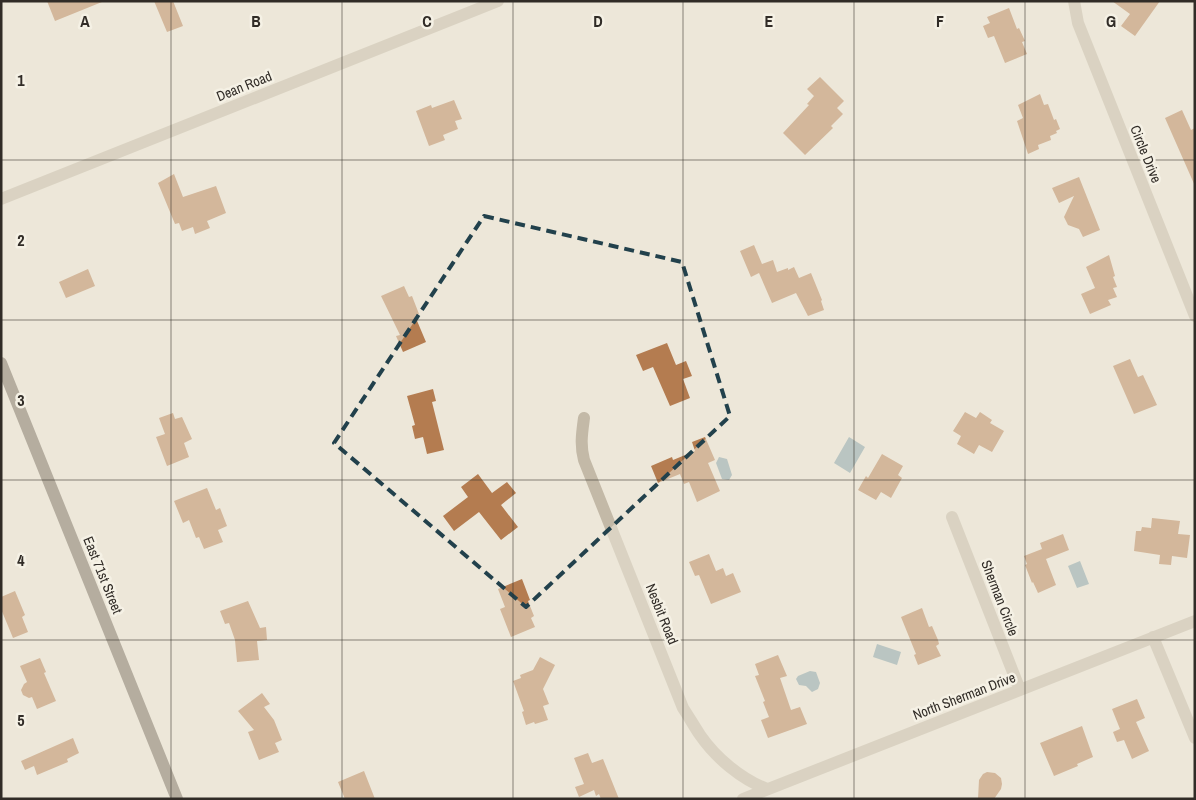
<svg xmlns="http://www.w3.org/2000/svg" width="1196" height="800" font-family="'Archivo Narrow',sans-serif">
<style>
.water{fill:#7d9ca6}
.building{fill:#b47c50}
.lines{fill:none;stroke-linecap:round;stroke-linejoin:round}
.minor{stroke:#c3b9a7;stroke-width:12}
.major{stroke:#71665a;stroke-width:12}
.marked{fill:none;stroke:#22414c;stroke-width:4;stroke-dasharray:10 6;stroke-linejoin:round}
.grid{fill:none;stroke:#312c27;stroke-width:1;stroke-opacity:0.55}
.labels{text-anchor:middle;stroke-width:5;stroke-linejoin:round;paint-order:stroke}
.street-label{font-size:14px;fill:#312c27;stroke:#f5f1e5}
.grid-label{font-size:16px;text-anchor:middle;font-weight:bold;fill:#312c27;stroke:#f5f1e5;stroke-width:5;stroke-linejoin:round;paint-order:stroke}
</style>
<rect width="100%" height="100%" fill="#ede7d9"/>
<!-- water -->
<path class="water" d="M849 437 865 447 850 473 834 463Z
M719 457 727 459 732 475 729 480 722 479 716 463Z
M1080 561 1089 584 1077 588 1068 566Z
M877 644 901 652 897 665 873 657Z
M810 671 816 672 820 683 818 689 812 692 806 686 799 685 796 679 798 676Z"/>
<!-- building -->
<path class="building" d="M47 1H102V2L55 21Z
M154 1H173L183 26 167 32Z
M1112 1H1160L1135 36 1121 26 1130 14Z
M1009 8 1017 29 1019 28 1025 41 1022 42 1027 54 1005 63 994 36 988 38 983 26 990 23 987 17Z
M820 77 844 101 837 108 843 114 831 126 833 128 805 155 783 133 809 105 807 104 814 96 807 89Z
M1040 94 1044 105 1048 104 1054 120 1056 119 1060 129 1056 131 1057 133 1050 136 1051 140 1038 145 1039 149 1028 154 1017 121 1023 118 1018 105Z
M454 100 462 119 455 121 458 129 443 135 445 140 429 146 416 111 431 105 432 108Z
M1182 110 1191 130 1195 128V186L1165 118Z
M174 174 183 197 216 186 226 213 207 221 210 228 195 234 193 227 182 231 179 223 175 224 158 183Z
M1079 177 1100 230 1083 237 1079 229 1068 225 1064 217 1074 196 1059 203 1052 188Z
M754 245 762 264 773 260 777 272 788 268V270L794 267 799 278 811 273 822 300 821 301 824 310 808 316 796 293 772 303 759 273 751 277 740 251Z
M1109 255 1115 276 1113 277 1117 287 1113 288 1117 297 1108 300 1111 305 1090 314 1081 294 1095 288 1086 267Z
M88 269 95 286 66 298 59 282Z
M404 286 409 297 412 296 419 314 415 316 426 342 403 352 396 336 400 335 381 296Z
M667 343 676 365 686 361 692 376 683 379 690 398 670 406 653 367 643 371 636 355Z
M1130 359 1138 377 1143 375 1157 405 1134 414 1113 366Z
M433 389 436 401 432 402 444 450 427 454 423 437 415 439 412 426 415 425 407 396Z
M965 412 976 418 980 412 992 420 990 423 1004 431 992 452 979 445 974 454 957 444 961 436 953 431Z
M173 413 175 419 182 417 192 439 184 443 189 457 167 466 156 437 165 434 159 418Z
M705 437 715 460 708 463 720 491 697 502 689 482 684 484 680 474 658 483 651 466 672 457 673 460 695 451 692 442Z
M882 454 903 466 898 475 902 478 891 498 881 492 876 500 858 490 866 476 868 478Z
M478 474 492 493 507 482 516 493 501 505 518 527 501 540 479 512 454 531 443 516 468 497 461 487Z
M207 488 216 510 220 508 227 526 218 530 223 542 204 549 199 537 196 538 189 520 183 523 174 501Z
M1152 518 1180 521 1178 534 1190 535 1187 558 1172 556 1171 565 1159 564 1160 555 1134 551 1136 531H1141L1142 527 1151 528Z
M1063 534 1069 550 1046 559 1056 585 1038 593 1033 582 1032 583 1025 565 1027 564 1024 556 1042 549 1040 543Z
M709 554 716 571 723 568 726 576 733 573 741 592 711 604 699 575 695 576 689 562Z
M522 579 530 600 528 601 534 616 531 618 535 627 511 637 500 609 505 607 498 589Z
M15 591 25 615 22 617 28 632 13 638 1 609V597Z
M248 601 260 628 266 627 267 640 257 641 259 660 237 662 235 640 229 623 225 624 220 611Z
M922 608 929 627 932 626 938 640 939 644 936 646 941 656 918 665 914 655 916 654 901 617Z
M778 655 787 676 780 678 791 710 800 707 807 724 768 738 761 720 769 717 763 702 765 701 755 676 759 675 755 664Z
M540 657 555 665 543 689 549 704 543 706 548 720 535 724 534 722 526 725 522 712 524 711 513 681 521 678 520 675 533 670Z
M40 658 46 672 44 673 56 701 37 709 32 697 29 698 23 695 21 690 24 684 27 682 20 666Z
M262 693 270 704 264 707 274 720 282 740 275 743 279 752 259 760 248 732 254 730 238 711Z
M1137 699 1145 718 1136 722 1149 751 1132 759 1124 740 1117 742 1113 732 1120 729 1112 709Z
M1082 726 1093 757 1077 764 1078 766 1054 776 1040 743Z
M73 738 79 753 67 759 68 762 37 775 34 766 25 770 21 761Z
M588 753 592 763 603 759 619 799H601L599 794 596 796 594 790 579 797 575 787 584 784 574 758Z
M364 771 375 799H345L338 782Z
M987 772 995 773 1001 778 1002 784 1001 789 994 799H978L979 780 983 774Z"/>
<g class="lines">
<!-- minor -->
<path class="minor" d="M1074 1 1078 23 1195 316
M1 199 498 1
M584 418C582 433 580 445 584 460L683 708C689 717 694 726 700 735 716 758 741 779 767 789
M952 517 1020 690
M1153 637 1195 738
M743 799 1195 621"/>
<!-- major -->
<path class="major" d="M1 363 177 799"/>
</g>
<!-- marked area -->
<path d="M0 0H1196V800H0ZM484 216 682 262 730 416 526 607 334 443Z" fill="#ede7d9" fill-opacity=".55" fill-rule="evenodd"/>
<path class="marked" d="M484 216 682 262 730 416 526 607 334 443Z"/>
<!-- grid -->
<path class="grid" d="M171 1V799M342 1V799M513 1V799M683 1V799M854 1V799M1025 1V799M1 160H1195M1 320H1195M1 480H1195M1 640H1195"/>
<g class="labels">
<!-- street labels -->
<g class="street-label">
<text transform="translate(244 86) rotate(-22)" y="5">Dean Road</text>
<text transform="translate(1146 154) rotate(68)" y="5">Circle Drive</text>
<text transform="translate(103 575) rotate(68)" y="5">East 71st Street</text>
<text transform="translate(1000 598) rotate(69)" y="5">Sherman Circle</text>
<text transform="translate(662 614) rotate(68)" y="5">Nesbit Road</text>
<text transform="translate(964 696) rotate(-21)" y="5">North Sherman Drive</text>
</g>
</g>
<g class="grid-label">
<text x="85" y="27">A</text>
<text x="256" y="27">B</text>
<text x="427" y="27">C</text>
<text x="598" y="27">D</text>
<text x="769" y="27">E</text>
<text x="940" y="27">F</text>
<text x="1111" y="27">G</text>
<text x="21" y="86">1</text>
<text x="21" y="246">2</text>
<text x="21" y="406">3</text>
<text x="21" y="566">4</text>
<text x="21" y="726">5</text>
</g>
<!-- border -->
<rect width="1196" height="800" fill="none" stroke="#312c27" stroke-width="5"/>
</svg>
